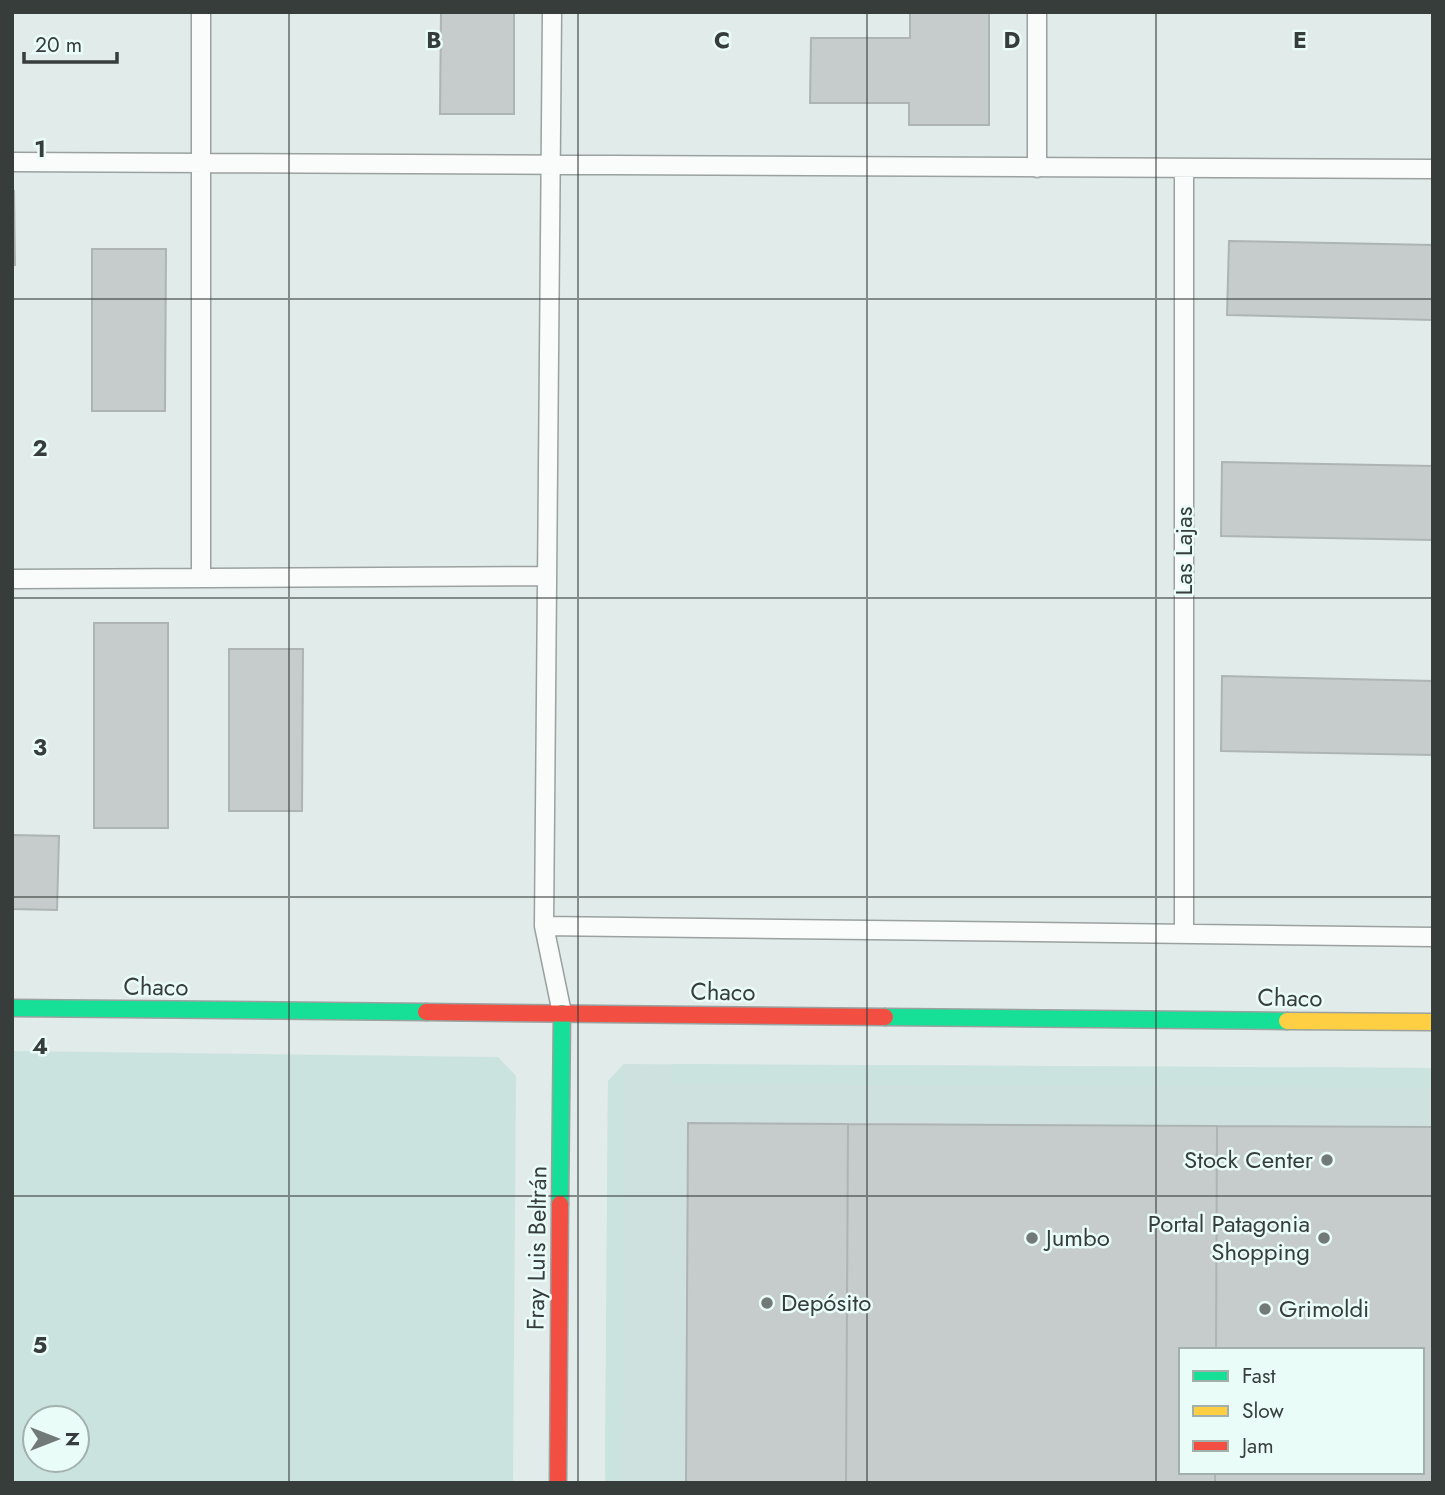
<svg xmlns="http://www.w3.org/2000/svg" width="1445" height="1495" font-family="Jost,sans-serif">
<style>
.built{fill:#cfe1de;fill-rule:evenodd}
.green{fill:#cbe3df;fill-rule:evenodd}
.building{fill:#c5cccb;stroke:#adb4b3;stroke-width:2}
.lines{fill:none;stroke-linecap:round;stroke-linejoin:round}
.lane-casing{stroke:#9aa19f;stroke-width:21}
.fast-casing{stroke:#9aa19f;stroke-width:19}
.slow-casing{stroke:#9aa19f;stroke-width:19}
.jam-casing{stroke:#9aa19f;stroke-width:19}
.lane{stroke:#fafcfc;stroke-width:18}
.fast{stroke:#16e098;stroke-width:16}
.slow{stroke:#ffcf43;stroke-width:16}
.jam{stroke:#f24e42;stroke-width:16}
.grid{fill:none;stroke:#363d3b;stroke-width:2;stroke-opacity:0.55}
.poi-dot{fill:#727a78;stroke:#eafcf8;stroke-width:2.5}
.labels{text-anchor:middle;stroke-width:5;stroke-linejoin:round;paint-order:stroke}
.street-label{font-size:24px;fill:#363d3b;stroke:#eafcf8}
.poi-label{font-size:24px;fill:#363d3b;stroke:#eafcf8;text-anchor:start}
.grid-label{font-size:23px;text-anchor:middle;font-weight:bold;fill:#363d3b;stroke:#eafcf8;stroke-width:5;stroke-linejoin:round;paint-order:stroke}
</style>
<rect width="100%" height="100%" fill="#e1ebe9"/>
<!-- built -->
<path class="built" d="M624 1064 1433 1068V1483H605L608 1081ZM1181 1350H1422V1472H1181Z"/>
<!-- green -->
<path class="green" d="M12 1051 498 1057 516 1076 513 1483H12ZM35 1418H77V1460H35Z
M624 1064 623 1483H605L608 1081Z
M673 1064 1433 1068V1088L673 1084Z"/>
<!-- building -->
<path class="building" d="M441 12H514V114H440Z
M910 12H989V125H909V103H810L811 38H910Z
M12 191H14L15 265H12Z
M1229 241 1433 245V320L1227 315Z
M92 249H166L165 411H92Z
M1222 462 1433 466V540L1221 536Z
M94 623H168V828H94Z
M229 649H303L302 811H229Z
M1222 676 1433 681V755L1221 751Z
M12 835 59 836 57 910 12 909Z
M688 1123 848 1124 846 1483H686Z
M848 1124 1217 1126 1216 1350H1181V1472H1215V1483H846Z
M1217 1126 1433 1127V1483H1215V1472H1422V1350H1216Z"/>
<g class="lines">
<!-- lane casing -->
<g class="lane-casing">
<path id="lane" d="M552 12 544 926 562 1013
M1037 12V168
M12 162 1433 169
M201 578V12
M12 579 547 576
M544 926 1433 937
M1184 934V168"/>
</g>
<!-- fast casing -->
<g class="fast-casing">
<path id="fast" d="M12 1008 426 1012
M885 1017 1287 1021
M560 1204 562 1013"/>
</g>
<!-- slow casing -->
<g class="slow-casing">
<path id="slow" d="M1287 1021 1433 1022"/>
</g>
<!-- jam casing -->
<g class="jam-casing">
<path id="jam" d="M426 1012 885 1017
M558 1483 560 1204"/>
</g>
<!-- lane -->
<use href="#lane" class="lane"/>
<!-- fast -->
<use href="#fast" class="fast"/>
<!-- slow -->
<use href="#slow" class="slow"/>
<!-- jam -->
<use href="#jam" class="jam"/>
</g>
<!-- grid -->
<path class="grid" d="M289 12V1483M578 12V1483M867 12V1483M1156 12V1483M12 299H1433M12 598H1433M12 897H1433M12 1196H1433"/>
<!-- markers -->
<g class="poi-dot">
<circle cx="1327" cy="1160" r="7"/>
<circle cx="1032" cy="1238" r="7"/>
<circle cx="1324" cy="1238" r="7"/>
<circle cx="767" cy="1303" r="7"/>
<circle cx="1265" cy="1309" r="7"/>
</g>
<g class="labels">
<!-- street labels -->
<g class="street-label">
<text transform="translate(1184 551) rotate(-90)" y="8">Las Lajas</text>
<text transform="translate(156 987) rotate(1)" y="8">Chaco</text>
<text transform="translate(723 992) rotate(1)" y="8">Chaco</text>
<text transform="translate(1290 998) rotate(1)" y="8">Chaco</text>
<text transform="translate(537 1248) rotate(-89)" y="8">Fray Luis Beltrán</text>
</g>
<!-- poi labels -->
<g class="poi-label">
<text x="1313" y="1168" text-anchor="end">Stock Center</text>
<text x="1310" y="1232" text-anchor="end">Portal Patagonia<tspan x="1310" dy="28">Shopping</tspan></text>
<text x="1046" y="1246">Jumbo</text>
<text x="781" y="1311">Depósito</text>
<text x="1279" y="1317">Grimoldi</text>
</g>
</g>
<g class="grid-label">
<text x="434" y="48">B</text>
<text x="722" y="48">C</text>
<text x="1012" y="48">D</text>
<text x="1300" y="48">E</text>
<text x="40" y="157">1</text>
<text x="40" y="456">2</text>
<text x="40" y="755">3</text>
<text x="40" y="1054">4</text>
<text x="40" y="1353">5</text>
</g>
<!-- border -->
<rect width="1445" height="1495" fill="none" stroke="#363d3b" stroke-width="28"/>
<!-- legend -->
<rect x="1179" y="1348" width="245" height="126" fill="#eafcf8" stroke="#a2b0ac" stroke-width="2"/>
<rect x="1193" y="1371" width="35" height="10" fill="#16e098" stroke="#a2b0ac" stroke-width="2"/>
<text x="1242" y="1383" font-size="21" fill="#363d3b">Fast</text>
<rect x="1193" y="1406" width="35" height="10" fill="#ffcf43" stroke="#a2b0ac" stroke-width="2"/>
<text x="1242" y="1418" font-size="21" fill="#363d3b">Slow</text>
<rect x="1193" y="1441" width="35" height="10" fill="#f24e42" stroke="#a2b0ac" stroke-width="2"/>
<text x="1242" y="1453" font-size="21" fill="#363d3b">Jam</text>
<!-- north arrow -->
<g transform="translate(56 1439) rotate(90)"><circle r="33" fill="#eafcf8" stroke="#a2b0ac" stroke-width="2"/>
<path d="M0-5L12 26L0 18L-12 26Z" fill="#727a78"/>
<text y="-10" font-size="19" font-weight="bold" text-anchor="middle" fill="#363d3b">N</text>
</g>
<!-- scale -->
<path d="M24 52v10h93v-10" fill="none" stroke="#363d3b" stroke-width="3.5"/>
<text x="35" y="52" font-size="21" fill="#363d3b" stroke="#eafcf8" stroke-width="5" paint-order="stroke">20 m</text>
</svg>
